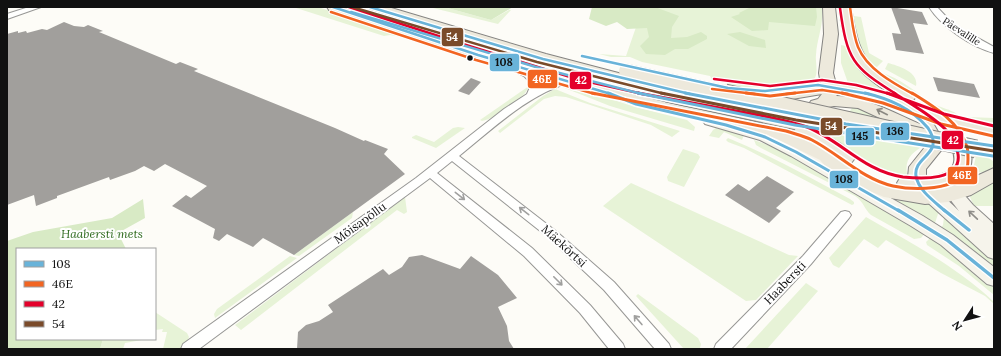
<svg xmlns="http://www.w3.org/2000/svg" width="1001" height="356" font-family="Lora,serif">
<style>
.green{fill:#e7f3d7}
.forest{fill:#d8eac5}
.building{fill:#a19f9c}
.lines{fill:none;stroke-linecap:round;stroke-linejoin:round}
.minor-casing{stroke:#979795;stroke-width:2}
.secondary-casing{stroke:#8e8d8b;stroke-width:2}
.primary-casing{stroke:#858482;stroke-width:2}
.minor{fill:#fffffe;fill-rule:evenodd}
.secondary{fill:#f6f4eb;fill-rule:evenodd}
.primary{fill:#ede9dc;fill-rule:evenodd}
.primary-bridge-far1-casing{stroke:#858482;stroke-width:15;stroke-linecap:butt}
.primary-bridge-casing{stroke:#858482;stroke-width:19;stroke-linecap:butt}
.primary-bridge-far1{stroke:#ede9dc;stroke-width:14}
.primary-bridge{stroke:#ede9dc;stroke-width:17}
.bus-1-far2-casing{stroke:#fff;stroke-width:5}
.bus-1-far1-casing{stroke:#fff;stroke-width:6}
.bus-1-casing{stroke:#fff;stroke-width:6}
.bus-2-far1-casing{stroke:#fff;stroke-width:5}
.bus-2-casing{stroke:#fff;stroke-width:6}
.bus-3-far1-casing{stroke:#fff;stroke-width:5}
.bus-3-casing{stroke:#fff;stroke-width:6}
.bus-4-far1-casing{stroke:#fff;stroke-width:5}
.bus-4-casing{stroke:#fff;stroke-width:6}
.bus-5-far1-casing{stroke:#fff;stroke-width:5}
.bus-5-casing{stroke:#fff;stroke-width:6}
.bus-6-far1-casing{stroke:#fff;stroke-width:5}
.bus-6-casing{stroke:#fff;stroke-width:6}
.bus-1-far2{stroke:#69b3d9;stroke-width:2.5}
.bus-1-far1{stroke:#69b3d9;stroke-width:3}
.bus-1{stroke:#69b3d9;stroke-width:3.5}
.bus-2-far1{stroke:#f26522;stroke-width:2.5}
.bus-2{stroke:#f26522;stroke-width:3}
.bus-3-far1{stroke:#e4002b;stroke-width:2.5}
.bus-3{stroke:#e4002b;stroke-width:3}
.bus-4-far1{stroke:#7a4b2a;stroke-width:2.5}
.bus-4{stroke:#7a4b2a;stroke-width:3}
.bus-5-far1{stroke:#69b3d9;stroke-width:2.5}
.bus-5{stroke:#69b3d9;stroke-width:3}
.bus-6-far1{stroke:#69b3d9;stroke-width:2.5}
.bus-6{stroke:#69b3d9;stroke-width:3}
.oneway{stroke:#8a8881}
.oneway2{stroke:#a0a09f}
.oneway3{stroke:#8f8e89}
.bus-dot{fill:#111;stroke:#fff;stroke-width:1.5}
.labels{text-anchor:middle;stroke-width:4;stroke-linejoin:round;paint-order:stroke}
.far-street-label{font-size:10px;fill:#111;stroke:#fff}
.street-label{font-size:12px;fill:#111;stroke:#fff}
.park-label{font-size:12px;font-style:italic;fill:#2f6b1f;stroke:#fff}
.line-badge{stroke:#fff;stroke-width:1.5}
.badge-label{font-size:11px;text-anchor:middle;font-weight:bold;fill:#fff}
.pale-badge-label{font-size:11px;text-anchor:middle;font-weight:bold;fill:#111}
</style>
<rect width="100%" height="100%" fill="#fdfcf7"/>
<!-- green -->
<path class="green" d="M293 7H318L382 28 402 37 390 35 384 36Z
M429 7H444L491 20 509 10H511L498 24Z
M643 7H822C824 25 817 38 816 55 815 61 819 74 814 79 807 86 753 88 742 87 732 85 722 82 712 80L710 76 642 62 630 57H611L599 54 626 56Z
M854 16 861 17 869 53 883 61 877 67C863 64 851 29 854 16Z
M841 45 846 46C851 68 874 81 890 92L848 83 841 63Z
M888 63C899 66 919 72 916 86L885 69Z
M879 72C900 77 917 94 936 105 944 109 959 111 961 120L949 116 902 88Z
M557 85 572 86 635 107 687 120 695 127 694 131 610 106Z
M529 86C525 99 496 118 482 121L480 120Z
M555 89 590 103 680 131 672 137 651 125 566 97 555 96 544 99 500 133 498 131 543 96Z
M854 105 870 109 925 145C911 153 903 160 908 178 888 175 869 168 853 156 840 147 836 140 820 133L827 122 850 111Z
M967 117 994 118V127L968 122Z
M458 127 465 128 436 148 412 138V137L416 135 434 142 453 128Z
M716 128 744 135 742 140 724 132 719 138 709 136 713 130Z
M728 138C770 155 810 178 850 199L854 202V204L852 205 744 148 728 142 726 140Z
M754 140C786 150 814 170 843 187 870 203 898 218 925 233L921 238 914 239 871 215C864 209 864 202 855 196L761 148 756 145Z
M683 149 698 154 700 157 684 187 668 181 667 177Z
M983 153 994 162V168C987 171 979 176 973 169L976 156Z
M994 180V206H974L970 197 973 193Z
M631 183 789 255 798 256 756 300 746 301 603 206Z
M885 196 929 201 940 212 938 214 935 223 933 224Z
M405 197 407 212 404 214 397 210 241 330 235 325Z
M353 212 352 218 299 256 294 255Z
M866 217C911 243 956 266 994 302V304L985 296 941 273 886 240 878 248 864 239 839 268 833 265 829 258Z
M944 217 994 259V267L940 229 943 225Z
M931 237 994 288V295L959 266 927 245 926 242Z
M290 256 297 258 215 318 214 314 217 309Z
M806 283 818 291 767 349H745Z
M638 294 698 338 701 344 700 348 684 349 636 296Z
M155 312 187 333 189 337 187 342 181 349H163L167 332H162L163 329 155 330Z
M103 339H147L125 343 123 349H100Z"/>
<!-- forest -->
<path class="forest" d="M444 7H513L491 20Z
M592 7H655L679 16 672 27 671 38 687 37 701 32 707 36V39L688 49H675L665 55 646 54 640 46 649 37 647 28 627 29 617 22 606 26 589 19Z
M751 7H816L817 17 815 26 769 22 768 30 752 31 731 17 740 14 739 13Z
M740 32 765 40 766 48 749 46 727 34Z
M143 199 145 218 118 233 126 249H17V339H103L100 349H7V241L33 232 112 218Z"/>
<!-- building -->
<path class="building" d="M891 7 922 12 928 25 913 23 924 54 896 50 892 33 901 34Z
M64 22 74 26 84 27 88 25 103 31 99 32 176 64 180 62 198 69 194 71 335 128 364 141 365 140 388 149 384 154 405 174 294 255 263 238 253 247 227 234 219 241 213 238 215 229 172 206 186 195 191 198 207 186 165 164 154 171 144 166 135 171 110 180 109 177 57 196V198L36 206 34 195 7 205V34L18 31V33L26 31 27 33 42 29 47 30Z
M933 77 974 84 980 98 938 91Z
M471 78 481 82 469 95 458 91Z
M767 176 794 192 776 208 781 211 769 223 725 195 738 184 749 191Z
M422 255 460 269 471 256 498 275 517 298 498 307 507 326 509 341 514 349H297L298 332 306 325 319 321 333 312 328 305 383 269 389 275 402 267 409 257Z"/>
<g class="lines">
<!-- minor casing -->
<g class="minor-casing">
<path id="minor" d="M29 7H41L7 19V14Z
M929 7H937L954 25 994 47V53C971 47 942 27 929 7Z
M509 62C521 66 537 74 540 87L568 77 573 80 571 82C527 95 494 128 459 156L557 232 614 282 669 344 671 349H655L604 290 549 238 452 161 437 173 532 248 590 305 623 344 625 349H609L580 313 524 256 430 178 199 349H181L183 344 416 178 504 109 527 94 530 87V82L524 76 506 67 505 65 506 63Z
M845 211 849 212 851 215 849 218 811 264 731 349H714L716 344 803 256 841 212Z"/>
</g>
<!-- secondary casing -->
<g class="secondary-casing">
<path id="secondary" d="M710 116 770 134 801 148 923 216 953 235 994 267V286L987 284 941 245 911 226 791 156 760 140 705 124 703 121 705 118Z
M954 188 960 190 973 205 994 224V259L988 257 925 200 923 196 925 192C938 188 949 202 959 211L946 194 948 190Z"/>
</g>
<!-- primary casing -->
<g class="primary-casing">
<path id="primary" d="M327 7H346C441 38 536 69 633 94 682 108 732 114 781 129L780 127 782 123 788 122 794 123C814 131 843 139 855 158L852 162 847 164C864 173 880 182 899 187L897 183 900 178 908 177 909 167 925 147 924 136 908 131 858 108 834 106 817 109 811 107 809 104 811 101 818 99 822 94 756 105 751 103 748 100 751 97 756 95 821 85 819 73 824 34 823 7H835L838 34 833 73 836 84 856 86 893 95C852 71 844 53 839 7H851C859 59 867 69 913 94L916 97 913 100 910 101 952 117 994 126V136C974 133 953 129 934 123 902 111 873 93 838 94L836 96C867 97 892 112 920 124L927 122 933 123 941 137 943 148 926 169V177C960 174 959 159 946 134L948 130 954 129 960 130 969 146 976 143 994 145V157L971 153C974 169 964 180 950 185 945 187 938 187 935 189L957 185 994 168V182L971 195 948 202 925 204 884 197 857 186 826 167 820 160 777 139 751 131 627 102 498 65 329 10Z
M369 7H388L546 54 649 81 651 84 649 87 644 88 536 60 371 10Z"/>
</g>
<!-- minor -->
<use href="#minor" class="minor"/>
<!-- secondary -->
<use href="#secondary" class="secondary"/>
<!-- primary -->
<use href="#primary" class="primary"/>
<!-- primary-bridge-far1 casing -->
<g class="primary-bridge-far1-casing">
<path id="primary-bridge-far1" d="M626 71 730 94
M624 84 671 94"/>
</g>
<!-- primary-bridge casing -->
<g class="primary-bridge-casing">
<path id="primary-bridge" d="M667 93 797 121
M725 93 976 149"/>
</g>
<!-- primary-bridge-far1 -->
<use href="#primary-bridge-far1" class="primary-bridge-far1"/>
<!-- primary-bridge -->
<use href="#primary-bridge" class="primary-bridge"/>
<!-- bus-1-far2 casing -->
<g class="bus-1-far2-casing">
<path id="bus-1-far2" d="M333 7 478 55 611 94
M582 56 728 88 765 91 818 85 869 94"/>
</g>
<!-- bus-1-far1 casing -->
<g class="bus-1-far1-casing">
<path id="bus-1-far1" d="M608 93 636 104 726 125 765 137 796 152 899 211
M865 93C890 99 911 108 928 128 932 134 935 141 932 148 927 158 914 163 916 176 918 190 935 202 945 211"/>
</g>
<!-- bus-1 casing -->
<g class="bus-1-casing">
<path id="bus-1" d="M898 210 947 240 994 278
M944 210 969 230"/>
</g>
<!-- bus-2-far1 casing -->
<g class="bus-2-far1-casing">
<path id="bus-2-far1" d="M850 7C852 20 853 34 858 47 867 69 893 83 913 94
M331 12 476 60 595 94
M712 89 755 94
M786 94 822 90 848 94"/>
</g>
<!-- bus-2 casing -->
<g class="bus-2-casing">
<path id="bus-2" d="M592 93 786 131C795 134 804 136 812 140 839 154 862 179 893 186 912 190 959 192 967 168 968 165 968 161 968 159 968 155 968 150 967 147 959 121 933 106 912 93
M746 93 770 96 795 93
M842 93 883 103 941 124 993 136"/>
</g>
<!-- bus-3-far1 casing -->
<g class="bus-3-far1-casing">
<path id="bus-3-far1" d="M349 7 466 45 580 80 643 94
M840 8C847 59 852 67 896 94
M714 79 770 86 822 80 856 85 890 94"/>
</g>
<!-- bus-3 casing -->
<g class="bus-3-casing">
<path id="bus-3" d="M638 93C671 99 704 105 736 111 760 115 784 119 807 127 842 141 863 171 903 177 922 179 962 181 958 154 957 146 953 138 948 132 933 116 912 105 894 93
M887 93 944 114 994 126"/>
</g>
<!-- bus-4-far1 casing -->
<g class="bus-4-far1-casing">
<path id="bus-4-far1" d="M352 7 537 62 665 94"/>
</g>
<!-- bus-4 casing -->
<g class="bus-4-casing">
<path id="bus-4" d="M661 93 796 120 994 151"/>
</g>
<!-- bus-5-far1 casing -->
<g class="bus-5-far1-casing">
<path id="bus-5-far1" d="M351 12 536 67 642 94"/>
</g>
<!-- bus-5 casing -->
<g class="bus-5-casing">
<path id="bus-5" d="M638 93 795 125 993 156"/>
</g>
<!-- bus-6-far1 casing -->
<g class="bus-6-far1-casing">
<path id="bus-6-far1" d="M370 7 543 59 690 94"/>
</g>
<!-- bus-6 casing -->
<g class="bus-6-casing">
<path id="bus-6" d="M685 93 846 124 994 146"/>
</g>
<!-- bus-1-far2 -->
<use href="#bus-1-far2" class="bus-1-far2"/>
<!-- bus-1-far1 -->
<use href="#bus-1-far1" class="bus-1-far1"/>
<!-- bus-1 -->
<use href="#bus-1" class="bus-1"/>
<!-- bus-2-far1 -->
<use href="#bus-2-far1" class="bus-2-far1"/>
<!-- bus-2 -->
<use href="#bus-2" class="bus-2"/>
<!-- bus-3-far1 -->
<use href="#bus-3-far1" class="bus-3-far1"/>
<!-- bus-3 -->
<use href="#bus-3" class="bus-3"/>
<!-- bus-4-far1 -->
<use href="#bus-4-far1" class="bus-4-far1"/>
<!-- bus-4 -->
<use href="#bus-4" class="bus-4"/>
<!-- bus-5-far1 -->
<use href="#bus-5-far1" class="bus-5-far1"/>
<!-- bus-5 -->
<use href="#bus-5" class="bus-5"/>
<!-- bus-6-far1 -->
<use href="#bus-6-far1" class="bus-6-far1"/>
<!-- bus-6 -->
<use href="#bus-6" class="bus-6"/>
</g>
<!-- one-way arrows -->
<defs><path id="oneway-shaft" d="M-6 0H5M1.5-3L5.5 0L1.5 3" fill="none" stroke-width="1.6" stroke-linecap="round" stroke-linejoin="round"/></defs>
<use class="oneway" href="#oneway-shaft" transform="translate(882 112) rotate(-153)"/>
<g class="oneway2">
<use href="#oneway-shaft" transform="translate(460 196) rotate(38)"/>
<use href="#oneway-shaft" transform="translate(524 211) rotate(-142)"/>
<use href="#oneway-shaft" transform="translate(558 281) rotate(45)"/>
<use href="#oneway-shaft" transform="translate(638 320) rotate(-131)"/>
</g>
<use class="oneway3" href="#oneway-shaft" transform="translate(973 215) rotate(-137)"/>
<!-- markers -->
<circle class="bus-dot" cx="470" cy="58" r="3.5"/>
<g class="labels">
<!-- far-street labels -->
<g class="far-street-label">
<text transform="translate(962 31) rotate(33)" y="4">Päevalille</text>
</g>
<!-- street labels -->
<g class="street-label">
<text transform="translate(360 223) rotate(-36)" y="4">Mõisapõllu</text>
<text transform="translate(564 246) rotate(42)" y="4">Mäekõrtsi</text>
<text transform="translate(785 283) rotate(-46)" y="4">Haabersti</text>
</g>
<!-- park labels -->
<g class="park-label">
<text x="102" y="238">Haabersti mets</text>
</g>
</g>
<g class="line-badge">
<rect x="441" y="27" width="23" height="20" rx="4" fill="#7a4b2a"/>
<rect x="489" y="53" width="31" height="19" rx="4" fill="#69b3d9"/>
<rect x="527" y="69" width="31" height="20" rx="4" fill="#f26522"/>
<rect x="569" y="71" width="23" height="19" rx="4" fill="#e4002b"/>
<rect x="820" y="117" width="23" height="19" rx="4" fill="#7a4b2a"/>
<rect x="880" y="122" width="30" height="19" rx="4" fill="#69b3d9"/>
<rect x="845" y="127" width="30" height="19" rx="4" fill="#69b3d9"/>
<rect x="941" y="130" width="23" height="20" rx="4" fill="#e4002b"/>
<rect x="947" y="166" width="31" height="19" rx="4" fill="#f26522"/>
<rect x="829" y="170" width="30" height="19" rx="4" fill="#69b3d9"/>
</g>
<g class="badge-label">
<text x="452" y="41">54</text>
<text x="542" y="83">46E</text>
<text x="581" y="84">42</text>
<text x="831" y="130">54</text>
<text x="953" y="144">42</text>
<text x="962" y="179">46E</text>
</g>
<g class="pale-badge-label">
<text x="504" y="66">108</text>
<text x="895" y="135">136</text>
<text x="860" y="140">145</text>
<text x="844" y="183">108</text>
</g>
<!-- border -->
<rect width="1001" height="356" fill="none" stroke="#111111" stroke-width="16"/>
<!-- legend -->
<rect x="16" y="248" width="140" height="92" fill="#ffffff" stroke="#a0a0a0"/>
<rect x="24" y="261" width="20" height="6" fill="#69b3d9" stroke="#a0a0a0"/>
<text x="52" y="268" font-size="12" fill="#111111">108</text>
<rect x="24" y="281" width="20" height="6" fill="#f26522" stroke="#a0a0a0"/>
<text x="52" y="288" font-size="12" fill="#111111">46E</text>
<rect x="24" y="301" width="20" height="6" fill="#e4002b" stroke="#a0a0a0"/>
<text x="52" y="308" font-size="12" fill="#111111">42</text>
<rect x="24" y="321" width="20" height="6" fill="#7a4b2a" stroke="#a0a0a0"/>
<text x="52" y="328" font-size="12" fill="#111111">54</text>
<!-- north arrow -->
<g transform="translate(965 320) rotate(234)" stroke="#ffffff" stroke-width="3" paint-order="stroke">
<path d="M0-3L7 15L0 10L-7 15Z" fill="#111111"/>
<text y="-6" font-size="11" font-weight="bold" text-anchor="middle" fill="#111111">N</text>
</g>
</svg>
